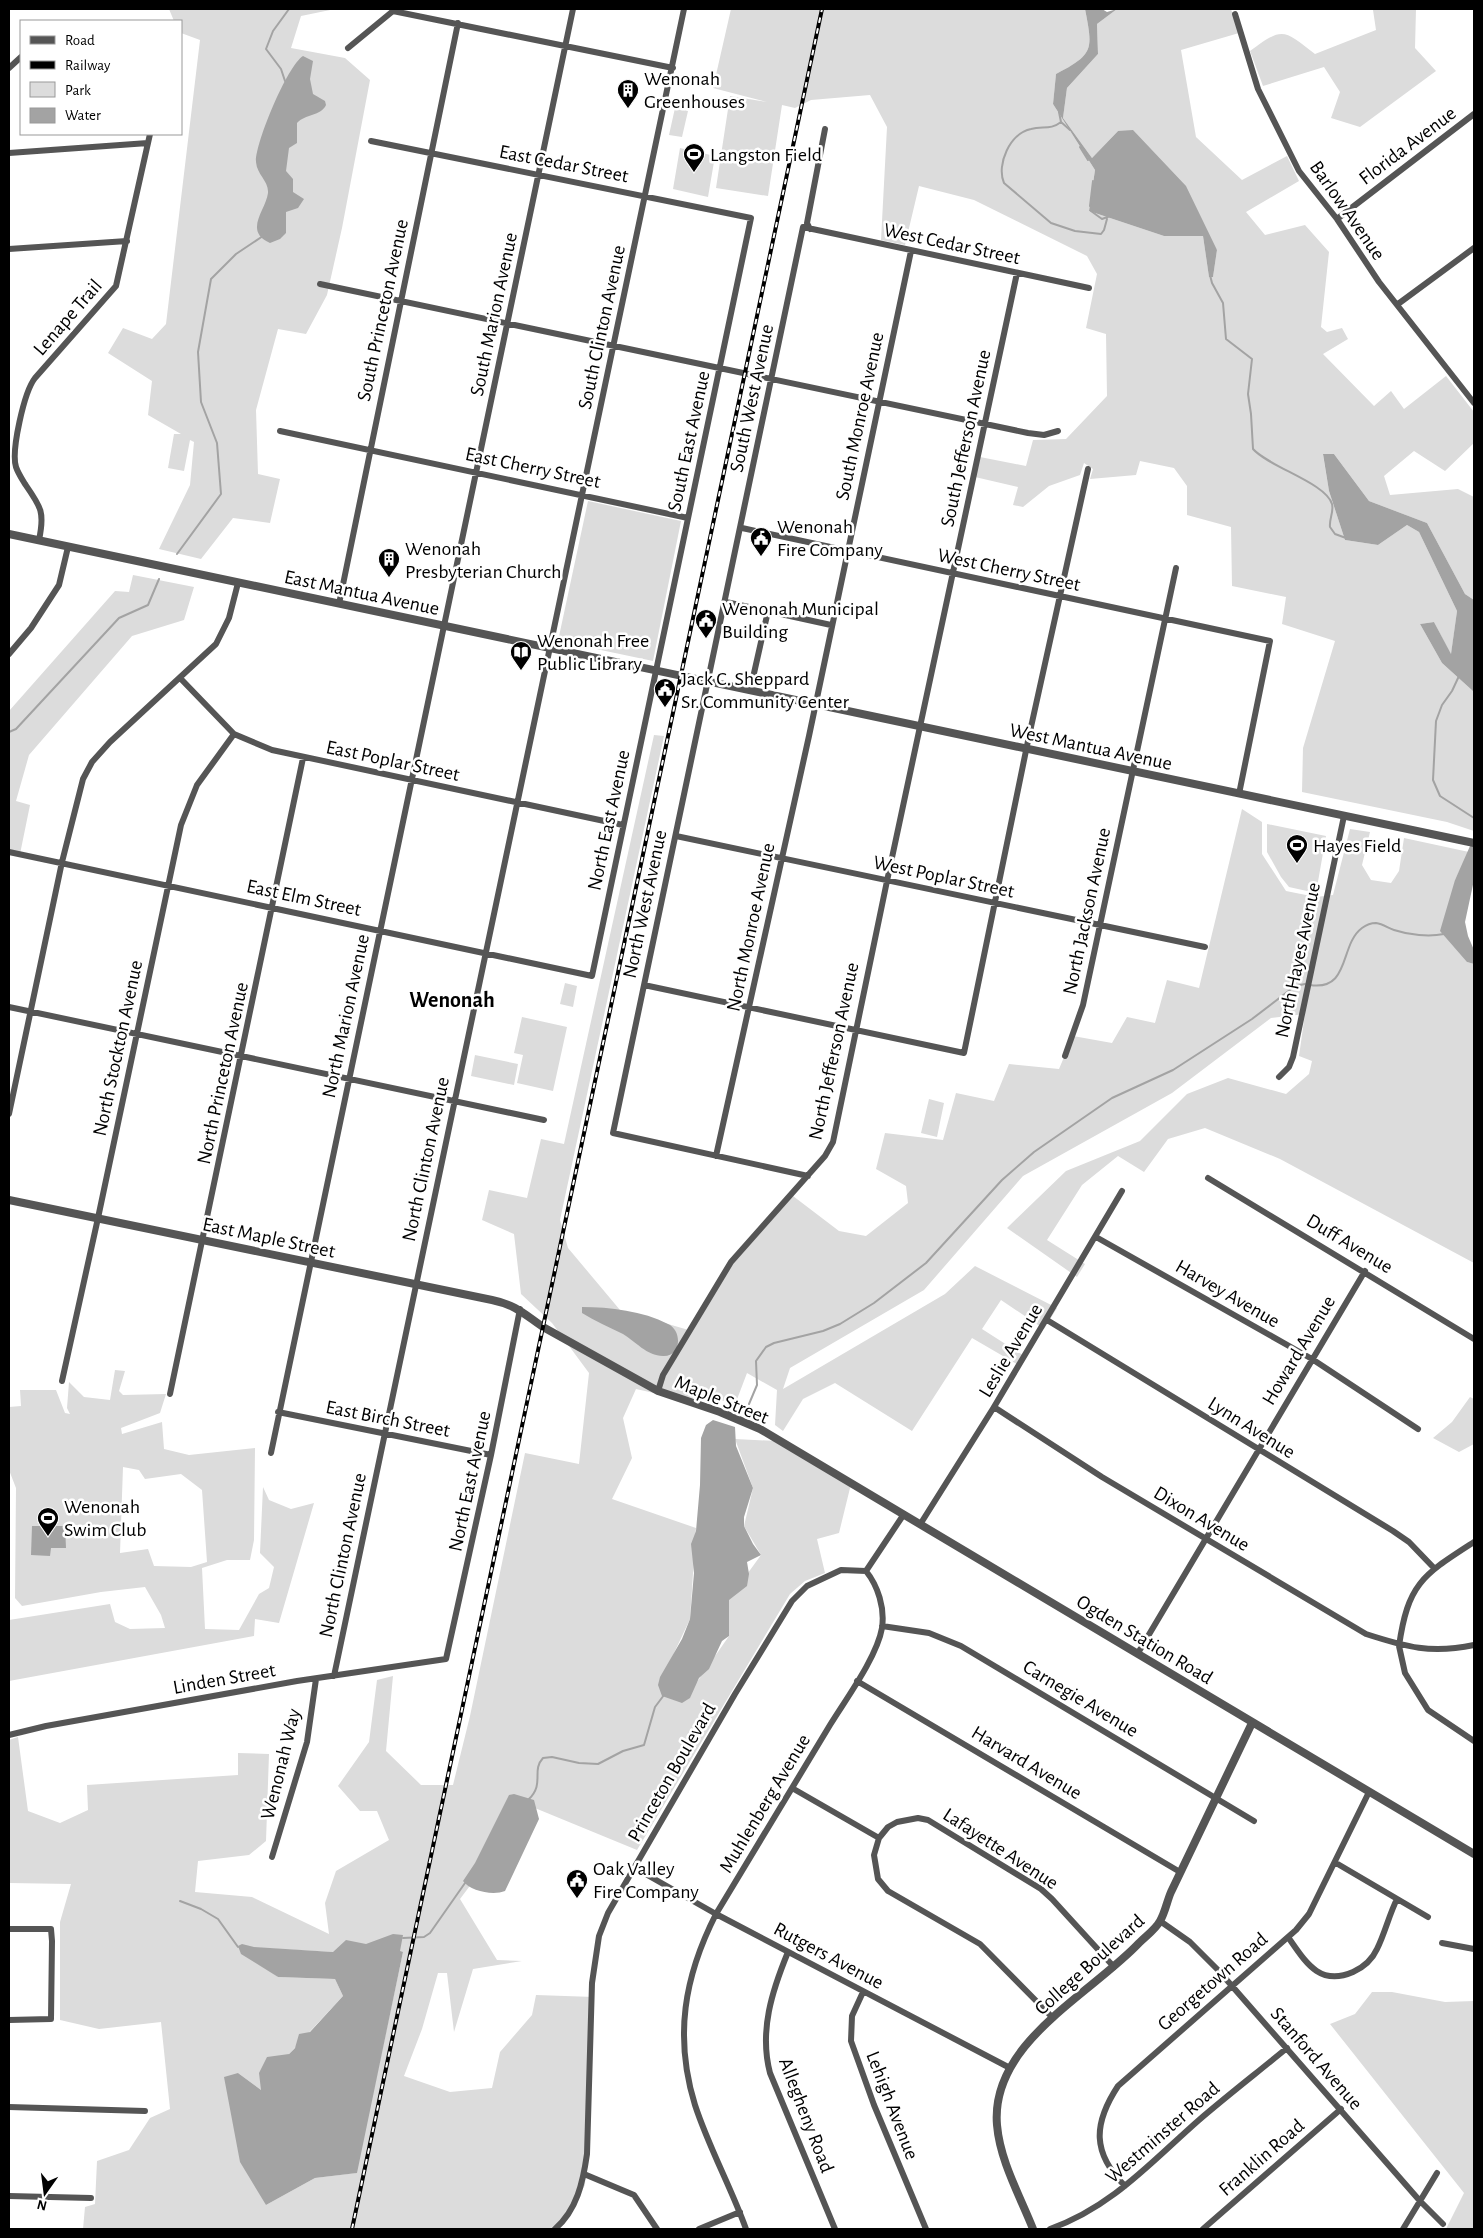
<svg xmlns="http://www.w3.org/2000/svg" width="1483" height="2238" font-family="'Alegreya Sans',sans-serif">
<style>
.green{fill:#dcdcdc;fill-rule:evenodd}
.water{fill:#a3a3a3}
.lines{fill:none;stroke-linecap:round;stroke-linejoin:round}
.stream{stroke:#a3a3a3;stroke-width:2}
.minor{stroke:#555;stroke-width:6}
.tertiary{stroke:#555;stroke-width:8}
.rail-casing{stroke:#000;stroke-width:4}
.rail{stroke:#fff;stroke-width:2;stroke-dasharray:5.5;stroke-linecap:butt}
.labels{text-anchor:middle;stroke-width:5;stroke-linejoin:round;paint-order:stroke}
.poi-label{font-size:20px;fill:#000;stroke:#fff;text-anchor:start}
.street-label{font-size:20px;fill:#000;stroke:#fff}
.quarter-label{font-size:22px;font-weight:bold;fill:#000;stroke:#fff}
</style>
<rect width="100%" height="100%" fill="#fff"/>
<!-- green -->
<path class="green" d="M169 9H335L301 16 291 48 345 58 370 80 342 228 327 295 306 334 278 329 256 410 258 474 280 479 270 523 233 518 201 559 159 549 190 485 194 442 190 440 184 471 168 468 174 434H181L148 415 152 381 108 353 123 328 152 339 166 324 200 40 181 33V21H174Z
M731 9H1085C1093 50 1094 54 1056 74L1053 104 1095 170 1089 211 1164 236H1203L1209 277H1213L1217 250 1118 131 1092 158 1063 118 1067 88 1098 54 1097 24 1117 9H1231L1239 33 1181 50 1196 137 1242 180 1287 156 1299 181 1246 212 1265 235 1305 225 1329 252 1321 327 1327 332 1342 328 1348 339 1323 354 1374 406 1391 391 1404 409 1446 376 1474 412V443L1445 471 1414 451 1384 476 1390 495 1458 489 1474 497V600L1465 594 1427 523 1369 501 1334 454 1323 455 1329 491 1345 540 1378 545 1407 525 1419 532 1457 611 1451 655 1434 622 1420 624 1442 663 1474 692V831L1447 822 1302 792 1303 748 1335 641 1282 624 1286 597 1232 586 1231 527 1187 515V486L1174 468 1140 461 1136 475 1090 479 1093 469 1084 463 1080 475 1049 486 1023 507 1013 505 1018 487 975 477 980 457 1026 466 1033 440 1066 439 1107 396 1106 334 1086 328 1097 274 1087 256 974 200 919 186 905 245 881 240 887 127 870 95 811 100 795 108 782 105 768 196 716 188 730 96 767 102 713 88Z
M1370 9H1416L1415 48 1436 71 1360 127 1331 118 1340 92 1324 67 1263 86 1250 51C1283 26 1284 30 1315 54L1376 30 1373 10Z
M675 108 688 111 682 137 669 135Z
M680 148 715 156 708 197 673 189Z
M588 501 681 521 653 661 558 641Z
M133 575 194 587 184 620 132 636 29 755 16 801 30 805 20 854 9 851V711L115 591 129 592Z
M654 735 664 736 560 1220 568 1248 620 1310 692 1331 737 1255 793 1196 839 1231 866 1236 908 1203 906 1186 876 1169 885 1133 943 1140 956 1093 994 1101 1009 1064 1059 1069 1073 1036 1112 1043 1127 1017 1155 1023 1167 980 1199 988 1242 809 1262 822V854L1286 891 1316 897 1333 895 1350 829 1370 832 1362 865 1371 880 1391 883 1399 871 1404 838 1469 852 1455 880 1467 962 1474 964V1263L1280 1159 1205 1128 1168 1139 1144 1172 1118 1156 1082 1185 1047 1240 1085 1264 1077 1277 1007 1228 1066 1171 1140 1141 1187 1094 1228 1078 1286 1094 1309 1074 1312 1061 1299 1056 1305 1014 1271 1018 1172 1093 1023 1176 924 1290 790 1368 783 1389 945 1294 975 1266 1057 1308 1044 1329 1001 1300 982 1329 1026 1357 1020 1366 972 1338 912 1431 835 1383 803 1399 783 1431 775 1425 777 1390 747 1373 736 1402 663 1395 636 1389 623 1418 632 1458 612 1499 696 1528 690 1619 659 1685 683 1702 729 1636V1599L761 1555 744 1526 753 1488 735 1439 777 1441 851 1484 839 1533 817 1539 825 1573 805 1581 790 1594 637 1850 530 1806 460 1899 497 1960 522 1961 473 1969 454 2032 447 1973H438L422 2029 404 2076 450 2092 492 2088 500 2052 532 2015 536 1995 594 1997 585 2185 558 2229H83L85 2207 95 2204 97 2161 129 2150 150 2118 170 2109 161 2022 99 2029 60 2020V1922L71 1884 9 1883V1740L18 1737 28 1811 60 1823 88 1810 87 1785 238 1775V1753L269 1754 266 1841 249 1855 198 1861 195 1892 252 1897 329 1934 325 1903 336 1871 389 1840 377 1811H360L338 1786 369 1742 377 1680 393 1676 386 1751 421 1785H453L470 1716 525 1453 579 1464 589 1373 552 1323 521 1294 514 1234 482 1220 489 1190 527 1198 541 1139 564 1144ZM239 1947 333 1952H403L356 2173 315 2178 266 2205 238 2073 261 2090 289 2054 343 1996 335 1979 278 1977Z
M1267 824 1326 836 1316 893 1289 887 1281 877 1267 852Z
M565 983 577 986 573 1007 560 1004Z
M522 1017 567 1027 553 1091 517 1083 523 1055 514 1053Z
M475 1055 518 1064 514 1085 471 1076Z
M929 1099 944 1103 937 1137 921 1133Z
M115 1370 125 1371 119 1391 123 1395 166 1394 160 1413 121 1428 122 1434 162 1422 164 1449 189 1455 255 1448 254 1540 250 1560H227L202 1568 205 1629 239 1630 259 1594 269 1588 274 1567 260 1553 263 1487 269 1500 291 1509 314 1503 279 1623 255 1619 254 1636 9 1681V1620L110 1604 115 1622 130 1629 165 1628 161 1615 145 1587 101 1592 22 1606 15 1598 16 1488 9 1470V1407L21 1406 20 1390H56L65 1413 70 1414 67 1408 69 1382 84 1397 110 1400ZM123 1467 139 1470 145 1479 181 1474 202 1490 207 1562 191 1567 154 1566 148 1549 120 1553Z
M1470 1397 1474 1399V1444L1459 1452 1433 1438 1452 1422Z
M1372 1992H1392L1445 2002 1474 2001V2229H1446L1464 2193 1330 2024 1355 2014Z"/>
<!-- water -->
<path class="water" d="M1085 9H1102L1107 12 1117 9 1097 24 1098 54 1067 88 1063 118 1092 158 1118 131 1133 130 1186 186 1217 250 1213 277H1209L1203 236H1164L1089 211 1095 170 1053 104 1056 74C1094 54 1093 50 1085 9Z
M303 56 313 61 310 79 313 94 325 101 326 105C321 116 305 114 297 123V143L289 148 286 171 293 179V192L304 199 298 208 286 212V233L280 239 270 243C243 231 266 210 268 193 269 181 257 175 256 162 255 144 287 66 303 56Z
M1323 454H1334L1369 501 1427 523 1465 594 1474 600V692L1442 663 1420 624 1434 622 1451 654 1457 611 1419 532 1407 525 1378 545 1345 540 1329 491Z
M1474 837V880L1465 922 1468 936 1474 950V964L1467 962 1440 931 1455 880Z
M582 1307C610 1307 643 1311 668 1324 683 1331 681 1357 663 1356 647 1356 635 1341 623 1334 609 1327 595 1321 582 1313Z
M713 1420 735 1427 736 1446 753 1488 744 1517V1526L753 1544 761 1555 747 1562 749 1574 747 1586 729 1600V1636L722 1641 709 1669 699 1678 690 1698 682 1703 662 1696 658 1685 660 1677 682 1639 690 1619 694 1573 691 1544 696 1531 700 1485 701 1438 706 1425Z
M32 1526H65L66 1548H51L50 1556 31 1555Z
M514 1794 534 1800 539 1819 505 1891C493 1896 470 1891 463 1881L475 1863 509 1795Z
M393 1934 403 1935 400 1951 403 1952 357 2173 315 2178 266 2205 240 2162 224 2077 238 2073 261 2090 259 2073 267 2057 289 2054 295 2048 299 2034 310 2032 343 1996 335 1979 278 1977 241 1954 238 1946 242 1944 254 1947 333 1952 346 1940 366 1944Z"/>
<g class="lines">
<!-- stream -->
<path class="stream" d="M285 81 281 69 266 49 273 31 289 9
M1059 112 1061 122 1070 130
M1061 122C1051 130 1043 126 1031 129 1010 133 996 165 1004 183L1051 223 1075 231 1101 234 1104 230 1107 219
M1080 147 1088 160
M1090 206 1093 181
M1091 211 1102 219 1110 216
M1210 275 1212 283 1223 303 1226 339 1252 359 1248 394 1251 414 1253 449C1269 467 1326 483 1332 504 1334 512 1329 519 1330 527L1335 534 1346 538
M177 554 221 494 217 443 201 402 198 352 211 279 236 254 263 236
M1459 676 1452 691 1442 705 1436 721 1433 780 1440 796 1474 818
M9 732 16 729 119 618 148 605 159 579
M1310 985C1351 991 1339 945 1362 928 1366 925 1371 923 1376 923 1383 924 1388 928 1394 930 1409 935 1429 937 1444 934
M749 1404 757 1385 756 1361 766 1347 774 1343 823 1331 840 1324 874 1303 926 1263 1002 1180 1034 1152 1112 1098 1173 1070 1252 1019 1295 986 1305 984
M529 1799C545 1783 531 1771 543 1758L552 1757 579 1763 598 1764 623 1751 644 1745 655 1707 664 1695
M180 1901 201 1909 218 1919 238 1947
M403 1938 424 1937 430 1933 465 1883"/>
<!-- minor -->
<path class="minor" d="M1235 14 1258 89 1299 171 1337 219 1379 282 1474 403
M348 48 393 11 673 68
M9 68 21 57
M9 153 148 143
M1337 219 1474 114
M810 229 807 223 825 129
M9 249 127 241
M320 284 1028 433 1044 435 1058 431
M1398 304 1474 248
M280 431 688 518
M742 528 1270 641 1239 794
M39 540C45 512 41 507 25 484 22 479 18 473 16 467 11 451 24 392 35 378L116 286 150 134
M726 602 831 625
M339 604 458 23
M9 654 31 628 59 585 68 547
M181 679 234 734 272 750 623 825
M750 691 768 611
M676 836 1205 947
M9 852 592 976 751 218 371 141
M644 985 964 1053 1029 736 1088 469
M9 1007 544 1120
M1065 1056 1083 1005 1176 568
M1279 1077 1289 1067 1293 1057 1344 816
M9 1114 62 862 83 779 92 762 110 742 216 644 229 618 238 583
M716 1156 809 736 911 251
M808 1176 613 1133 803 227 1089 288
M1208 1178 1474 1339
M1096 1237 1312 1359 1418 1429
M1047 1320 1393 1531 1409 1542 1434 1568
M62 1381 98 1218 181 825 197 785 234 734
M658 1391 663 1375 731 1262 825 1156 833 1142 887 881 1017 273
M170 1394 303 758
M994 1407 1102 1477 1366 1634C1406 1647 1431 1654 1474 1645
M278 1412 491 1455
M271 1453 573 9
M921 1523 994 1407 1122 1191
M866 1571 904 1514
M882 1626 929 1633 961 1646 1254 1821
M1399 1646C1408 1583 1423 1575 1474 1542
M1399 1646 1405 1673 1428 1710 1474 1741
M1138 1653 1365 1271
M334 1676 684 9
M857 1681 1180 1872
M9 1735 46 1726 297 1681 446 1659 491 1455 520 1309
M792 1788 879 1838
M272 1857 307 1742 316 1679
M1336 1863 1428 1917
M635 1868 716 1914 1010 2068
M1160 1921 1190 1942 1218 1970 1420 2201 1443 2224
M9 1929H51L52 1941 51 2019 9 2020
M1288 1937C1305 1961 1319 1987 1353 1972 1364 1967 1372 1960 1377 1949 1385 1933 1389 1915 1397 1899
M1442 1943 1474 1949
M788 1952C772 1991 759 2031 770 2073L835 2229
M863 1992 852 2016 851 2041 874 2105 926 2229
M1053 2018 980 1944 888 1891 878 1879 874 1855 879 1838 888 1827 897 1822 918 1818 928 1820 1041 1889 1052 1899 1114 1967
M9 2107 145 2111
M584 2174 634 2195 657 2229
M1125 2186C1092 2153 1093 2124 1118 2086L1296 1930 1309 1914 1369 1792
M9 2196 91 2198
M555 2229C577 2210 583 2182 587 2154L592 1983 599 1936 608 1913 735 1694 792 1601 807 1586 841 1570 866 1571
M699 2229 740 2212
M746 2229C731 2187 709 2148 695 2105 674 2037 684 1977 716 1914 754 1851 792 1788 830 1725 846 1699 877 1657 882 1628 885 1608 878 1586 866 1571
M1050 2229C1112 2207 1151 2162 1199 2120 1228 2095 1258 2072 1287 2048
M1203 2229 1341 2109
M1403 2229 1437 2173"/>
<!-- tertiary -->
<path class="tertiary" d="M9 534 1474 843
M9 1200 492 1300C516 1305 524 1314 543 1327L658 1391 720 1412 760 1429 1474 1854
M1033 2229C1020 2196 1000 2161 997 2125 990 2043 1091 1994 1139 1943 1146 1936 1156 1929 1160 1921 1165 1913 1167 1901 1171 1892L1252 1723"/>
<!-- rail casing -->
<g class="rail-casing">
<path id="rail" d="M352 2229 822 9"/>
</g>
<!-- rail -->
<use href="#rail" class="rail"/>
</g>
<!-- icons -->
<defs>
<g id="building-pin" transform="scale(1.125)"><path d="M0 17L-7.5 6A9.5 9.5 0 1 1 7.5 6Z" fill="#000" stroke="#fff"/><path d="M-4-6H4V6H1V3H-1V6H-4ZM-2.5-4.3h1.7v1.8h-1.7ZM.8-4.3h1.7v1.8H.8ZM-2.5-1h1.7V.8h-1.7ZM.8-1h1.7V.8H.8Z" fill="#fff"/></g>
<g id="stadium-pin" transform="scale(1.125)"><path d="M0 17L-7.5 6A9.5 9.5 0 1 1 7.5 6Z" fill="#000" stroke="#fff"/><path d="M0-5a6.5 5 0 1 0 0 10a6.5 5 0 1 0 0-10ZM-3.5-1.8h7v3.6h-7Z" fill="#fff"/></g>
<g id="civic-pin" transform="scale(1.125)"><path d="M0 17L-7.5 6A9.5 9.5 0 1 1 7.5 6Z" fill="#000" stroke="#fff"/><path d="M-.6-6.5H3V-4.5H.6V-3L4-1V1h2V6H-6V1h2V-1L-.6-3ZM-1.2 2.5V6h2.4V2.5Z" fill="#fff"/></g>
<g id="library-pin" transform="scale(1.125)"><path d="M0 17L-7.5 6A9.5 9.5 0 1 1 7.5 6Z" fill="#000" stroke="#fff"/><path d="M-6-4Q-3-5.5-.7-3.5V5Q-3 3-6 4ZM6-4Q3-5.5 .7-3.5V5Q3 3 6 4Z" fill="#fff"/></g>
</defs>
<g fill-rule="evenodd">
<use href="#building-pin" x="628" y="90"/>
<use href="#stadium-pin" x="694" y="154"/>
<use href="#civic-pin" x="761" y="538"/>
<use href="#building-pin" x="389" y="559"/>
<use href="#civic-pin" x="706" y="620"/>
<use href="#library-pin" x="521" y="652"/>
<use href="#civic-pin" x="665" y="689"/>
<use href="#stadium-pin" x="1297" y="845"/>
<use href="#stadium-pin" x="48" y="1518"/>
<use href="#civic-pin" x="577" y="1880"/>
</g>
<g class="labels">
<!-- poi labels -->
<g class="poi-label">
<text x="644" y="85">Wenonah<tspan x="644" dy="23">Greenhouses</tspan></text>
<text x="710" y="161">Langston Field</text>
<text x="777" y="533">Wenonah<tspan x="777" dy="23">Fire Company</tspan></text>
<text x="405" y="555">Wenonah<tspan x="405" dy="23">Presbyterian Church</tspan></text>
<text x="722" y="615">Wenonah Municipal<tspan x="722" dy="23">Building</tspan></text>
<text x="537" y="647">Wenonah Free<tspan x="537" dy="23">Public Library</tspan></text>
<text x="681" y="685">Jack C. Sheppard<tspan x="681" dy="23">Sr. Community Center</tspan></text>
<text x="1313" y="852">Hayes Field</text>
<text x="64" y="1513">Wenonah<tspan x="64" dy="23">Swim Club</tspan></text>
<text x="593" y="1875">Oak Valley<tspan x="593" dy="23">Fire Company</tspan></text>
</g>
<!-- street labels -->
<g class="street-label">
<text transform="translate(1407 145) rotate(-37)" y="7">Florida Avenue</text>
<text transform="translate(564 163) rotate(11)" y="7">East Cedar Street</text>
<text transform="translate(1348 210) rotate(55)" y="7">Barlow Avenue</text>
<text transform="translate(952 243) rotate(12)" y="7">West Cedar Street</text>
<text transform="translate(382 310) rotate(-78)" y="7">South Princeton Avenue</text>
<text transform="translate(493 314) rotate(-78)" y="7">South Marion Avenue</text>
<text transform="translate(67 317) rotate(-49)" y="7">Lenape Trail</text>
<text transform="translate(601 327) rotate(-78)" y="7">South Clinton Avenue</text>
<text transform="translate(751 398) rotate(-78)" y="7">South West Avenue</text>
<text transform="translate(859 416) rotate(-78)" y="7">South Monroe Avenue</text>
<text transform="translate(965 438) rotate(-78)" y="7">South Jefferson Avenue</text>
<text transform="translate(688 441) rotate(-78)" y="7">South East Avenue</text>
<text transform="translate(533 467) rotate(12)" y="7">East Cherry Street</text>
<text transform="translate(1009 569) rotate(12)" y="7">West Cherry Street</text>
<text transform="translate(362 592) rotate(12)" y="7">East Mantua Avenue</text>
<text transform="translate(1091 746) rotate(12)" y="7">West Mantua Avenue</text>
<text transform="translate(393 760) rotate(12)" y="7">East Poplar Street</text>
<text transform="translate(608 820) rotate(-78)" y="7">North East Avenue</text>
<text transform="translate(944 876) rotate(12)" y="7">West Poplar Street</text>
<text transform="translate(304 897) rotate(12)" y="7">East Elm Street</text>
<text transform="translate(644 904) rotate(-78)" y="7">North West Avenue</text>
<text transform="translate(1086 911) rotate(-78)" y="7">North Jackson Avenue</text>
<text transform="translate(750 927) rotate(-78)" y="7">North Monroe Avenue</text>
<text transform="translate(1297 960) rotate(-78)" y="7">North Hayes Avenue</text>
<text transform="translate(345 1016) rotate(-78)" y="7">North Marion Avenue</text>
<text transform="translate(117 1048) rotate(-78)" y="7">North Stockton Avenue</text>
<text transform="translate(833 1051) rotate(-78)" y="7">North Jefferson Avenue</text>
<text transform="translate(222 1073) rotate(-78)" y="7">North Princeton Avenue</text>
<text transform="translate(425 1159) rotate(-78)" y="7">North Clinton Avenue</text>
<text transform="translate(269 1237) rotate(12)" y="7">East Maple Street</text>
<text transform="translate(1350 1243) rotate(31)" y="7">Duff Avenue</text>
<text transform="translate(1228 1293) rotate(30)" y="7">Harvey Avenue</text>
<text transform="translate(1010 1350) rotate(-59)" y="7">Leslie Avenue</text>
<text transform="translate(1298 1350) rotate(-59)" y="7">Howard Avenue</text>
<text transform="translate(722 1399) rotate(22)" y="7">Maple Street</text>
<text transform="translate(388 1418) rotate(11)" y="7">East Birch Street</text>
<text transform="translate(1252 1427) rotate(32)" y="7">Lynn Avenue</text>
<text transform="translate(469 1481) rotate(-78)" y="7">North East Avenue</text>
<text transform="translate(1202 1518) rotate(31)" y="7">Dixon Avenue</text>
<text transform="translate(342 1555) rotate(-78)" y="7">North Clinton Avenue</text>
<text transform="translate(1145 1639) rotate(31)" y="7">Ogden Station Road</text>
<text transform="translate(224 1678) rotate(-10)" y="7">Linden Street</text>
<text transform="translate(1081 1698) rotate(31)" y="7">Carnegie Avenue</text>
<text transform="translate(1027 1762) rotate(31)" y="7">Harvard Avenue</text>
<text transform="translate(280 1764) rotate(-76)" y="7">Wenonah Way</text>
<text transform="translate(671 1772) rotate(-60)" y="7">Princeton Boulevard</text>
<text transform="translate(764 1803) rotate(-59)" y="7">Muhlenberg Avenue</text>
<text transform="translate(1001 1848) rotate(33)" y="7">Lafayette Avenue</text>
<text transform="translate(829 1955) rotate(28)" y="7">Rutgers Avenue</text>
<text transform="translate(1089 1964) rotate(-42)" y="7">College Boulevard</text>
<text transform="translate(1212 1981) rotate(-41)" y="7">Georgetown Road</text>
<text transform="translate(1317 2058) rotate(49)" y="7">Stanford Avenue</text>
<text transform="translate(893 2105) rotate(69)" y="7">Lehigh Avenue</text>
<text transform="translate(807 2115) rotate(69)" y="7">Allegheny Road</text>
<text transform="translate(1162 2132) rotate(-41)" y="7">Westminster Road</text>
<text transform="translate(1261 2157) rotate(-41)" y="7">Franklin Road</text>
</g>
<!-- quarter labels -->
<g class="quarter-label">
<text x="452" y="1007">Wenonah</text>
</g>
</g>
<!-- border -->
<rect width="1483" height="2238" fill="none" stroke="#000000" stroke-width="20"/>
<!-- legend -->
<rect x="20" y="20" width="162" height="115" fill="#ffffff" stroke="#999999"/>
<rect x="30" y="36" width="25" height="8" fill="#555555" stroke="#999999"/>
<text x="65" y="45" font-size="15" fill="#000000">Road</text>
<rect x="30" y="61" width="25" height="8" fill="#000000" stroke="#999999"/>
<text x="65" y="70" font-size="15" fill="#000000">Railway</text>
<rect x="30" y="82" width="25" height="15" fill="#dcdcdc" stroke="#999999"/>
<text x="65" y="95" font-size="15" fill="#000000">Park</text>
<rect x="30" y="108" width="25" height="15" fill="#a3a3a3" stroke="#999999"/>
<text x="65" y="120" font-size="15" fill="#000000">Water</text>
<!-- north arrow -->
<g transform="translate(45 2193) rotate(194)" stroke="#ffffff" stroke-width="4" paint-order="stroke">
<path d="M0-4L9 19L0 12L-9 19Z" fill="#000000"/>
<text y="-8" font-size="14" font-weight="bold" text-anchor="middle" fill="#000000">N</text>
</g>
</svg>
